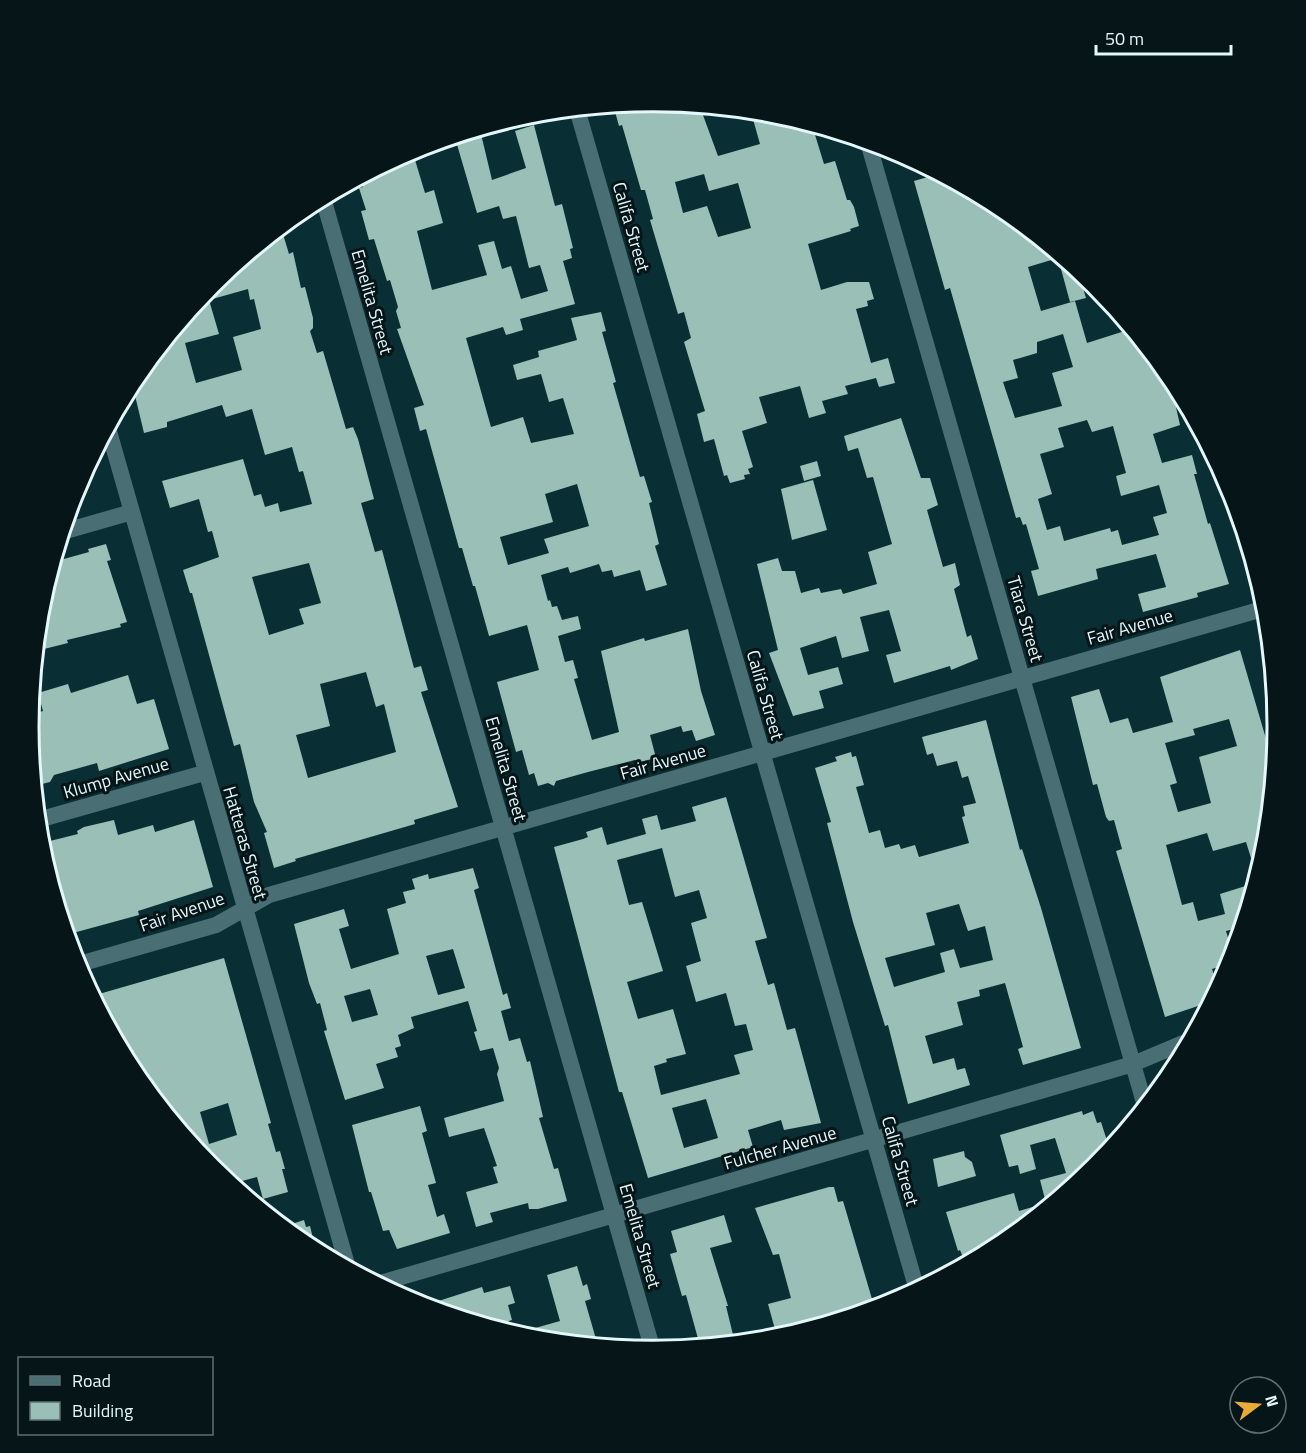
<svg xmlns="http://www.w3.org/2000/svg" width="1306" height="1453" font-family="'Titillium Web',sans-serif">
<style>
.building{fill:#99bfb7;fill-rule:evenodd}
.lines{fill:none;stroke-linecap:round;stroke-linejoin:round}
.minor{stroke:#496e73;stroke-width:16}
.labels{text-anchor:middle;stroke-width:6;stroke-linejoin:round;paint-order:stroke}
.street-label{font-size:18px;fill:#e4f7fa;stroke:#061517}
.rim{fill:none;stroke:#e4f7fa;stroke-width:3}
</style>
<rect width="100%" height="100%" fill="#092f34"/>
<!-- building -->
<path class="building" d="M653 102 700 107 718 156 760 144 751 112 775 114 812 125 824 164 835 161 847 200H850L854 207 859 226 850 229 851 231 808 244 821 290 847 282H869L874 299 867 301 868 306 856 309 871 363 888 358 895 383 879 387 876 378 845 386 848 394 822 401 826 413 809 418 800 386 759 397 767 423 742 431 753 467 748 469 750 474 744 475 745 479 730 483 727 475 724 476 714 439 704 442 697 414 705 411 684 342 691 338 684 312 678 314 650 220 653 219 645 190H641L622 125 619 126 614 108ZM704 174 709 191 738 183 751 228 718 237 707 206 683 213 675 182Z
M534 125 555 206 562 204 573 248 570 249 572 258 563 261 575 304 520 319 523 330 506 335 503 327 466 338 491 427 523 417 531 443 574 434 563 398 549 402 541 374 517 380 513 365 539 357 538 351 577 340 571 318 601 312 606 331 602 332 616 382 613 383 640 477 644 476 652 502 649 503 659 544 655 546 667 585 646 591 640 570 614 577 612 570 602 572 599 564 570 573 568 567 541 575 548 601 550 600 552 607 557 606 562 620 578 616 581 629 558 636 565 662 573 660 578 678 574 679 592 740 619 732 601 651 644 638 645 641 688 629 701 691 715 735 696 741 692 730 683 732 681 726 650 735 656 758 636 763 635 760 588 772 556 781 554 786 548 783 538 786 534 773 529 775 522 750 516 752 497 682 539 670 527 625 489 636 475 586H473L462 548H459L426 429 420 431 414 408 424 405 397 329 401 328 396 311 398 307 390 280 387 281 374 239 369 240 361 211 366 210 359 188 363 187 361 178 376 170 400 163 398 158 412 150 425 193 434 190 443 223 417 231 432 290 487 275 478 245 494 241 502 269 511 266 521 299 548 291 540 265 529 268 516 216 503 219 499 206 477 213 456 141 481 134 492 180 526 168 515 131ZM577 484 589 526 544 539 549 553 508 565 500 537 553 522 545 494Z
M938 174 1000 207 1078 272 1086 298 1070 302 1058 258 1028 267 1041 311 1075 301 1087 343 1131 329 1169 376 1180 425 1153 434 1162 463 1192 455 1197 474H1194L1208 524 1210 523 1229 584 1197 593 1198 597 1143 612 1138 594 1166 587 1156 554 1096 569 1098 579 1038 596 1031 571 1039 569 1026 524 1023 525 1020 517 1016 518 950 288 945 290 914 181ZM1063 334 1073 367 1052 373 1062 406 1015 418 1003 382 1018 378 1013 360 1037 353V342ZM1087 420 1092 432 1113 426 1126 473 1116 476 1121 496 1159 485 1167 513 1153 517 1159 535 1122 545 1118 530 1111 532 1110 528 1064 541 1060 526 1047 530 1038 499 1052 494 1040 454 1064 447 1058 428Z
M279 230 280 235 283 234 289 254 293 252 301 288 305 287 313 318V328L310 331 317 353 323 351 346 429 353 427 358 439 374 499 361 503 375 552 382 550 414 668 421 666 428 690 421 692 458 807 414 820 415 824 295 859 296 861 274 868 264 833 267 832 254 802 240 744 234 746 192 593H190L183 570 219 557 212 531 208 532 199 499 170 508 162 481 243 459 254 496 261 494 265 507 278 503 280 512 312 504 303 471 299 472 292 447 265 455 252 409 226 417 222 405 167 422V427L144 433 132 383 211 285ZM248 289 250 300 254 299 261 329 233 337 242 370 196 383 185 343 219 334 209 300ZM309 563 321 603 299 609 304 624 269 635 252 577ZM366 672 376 707 384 704 396 752 308 778 296 735 330 726 320 684Z
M901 418 921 478H930L938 505 927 510 943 567 955 563 960 585 954 589 967 637 971 635 978 659 951 670 950 666 894 683 886 655 901 651 889 610 860 617 869 651 842 658 836 636 800 648 808 675 838 667 843 684 819 691 824 708 793 716 769 653 778 650 757 564 778 558 782 571H795L801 593 819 588 821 593 841 589 843 594 877 584 868 552 892 544 873 477 867 478 858 448 848 451 844 436Z
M817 461 821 476 804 481 800 466Z
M813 480 827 530 792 540 781 489Z
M106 544 111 560 107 561 127 622 120 624 121 627 67 640 68 643 36 651 41 604 53 562 89 552 88 549Z
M1240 650 1274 766 1265 849 1257 877 1246 842 1213 851 1207 833 1166 845 1182 905 1193 902 1198 921 1225 914 1220 894 1255 883 1250 901 1241 903 1245 916 1242 927 1226 931 1233 955 1231 963 1212 969 1218 987 1210 1002 1165 1017 1116 851 1122 849 1114 820 1109 821 1106 817 1097 784 1093 785 1071 697 1099 689 1110 723 1128 718 1133 733 1173 722 1160 677ZM1229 719 1237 746 1199 757 1211 803 1178 812 1170 785 1177 783 1165 743 1195 735 1193 729Z
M128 675 137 704 154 699 169 749 99 771 97 763 54 775 50 782 34 786 28 726 30 715 43 711 38 693 68 684 71 693Z
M986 720 1020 850 1022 849 1041 908 1081 1048 1023 1065 1018 1049 1023 1047 1005 983 979 990 980 996 957 1002 963 1025 925 1036 933 1064 954 1058 957 1070 965 1068 970 1085 908 1104 888 1025 885 1026 853 922 827 823 831 822 815 768 837 761 835 757 851 752 852 757 856 756 864 785 856 787 869 833 880 830 885 848 899 844 901 849 915 845 919 857 969 843 962 817 965 816 963 806 976 803 968 776 962 778 957 761 937 766 933 753 927 755 922 737ZM959 904 968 931 985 926 993 960 960 968 954 949 940 953 945 972 894 987 885 958 935 945 926 913Z
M726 797 767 938 755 941 768 985 774 983 787 1030 795 1028 821 1123 784 1130 781 1120 748 1130 753 1147 648 1178 622 1092H619L554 847 583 839 588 837 586 832 602 827 607 845 646 834 642 819 657 815 661 830 696 821 692 807ZM662 848 675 897 699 890 707 918 691 923 701 961 686 966 696 1002 726 993 735 1026 746 1024 753 1050 734 1055 740 1074 661 1095 654 1066 667 1062 666 1059 686 1054 673 1009 638 1019 627 982 663 971 642 902 629 905 617 860ZM706 1099 718 1138 684 1148 672 1108Z
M114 820 118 835 153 825 155 832 194 820 213 887 138 911 139 915 73 933 46 842 78 834 77 831 84 827Z
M473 868 479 888 474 890 503 995 507 993 511 1008 501 1011 509 1041 520 1038 527 1062 530 1061 543 1117 539 1118 554 1169 558 1168 567 1201 538 1209H529L528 1203 490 1213 493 1222 476 1227 466 1192 498 1183 493 1167 497 1166 484 1128 449 1137 444 1118 504 1101 497 1074 499 1068 493 1048 480 1051 474 1032 477 1031 468 1001 411 1017 414 1028 398 1035 401 1046 395 1048 398 1057 376 1064 384 1088 345 1100 324 1031 327 1030 320 1003 317 1004 309 983 294 924 344 909 349 926 339 929 351 969 399 954 387 909 406 903 403 892 415 889 412 879 428 874 429 879ZM453 949 465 988 438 995 426 956ZM370 989 378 1015 352 1022 344 996Z
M224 958 271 1123 268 1124 276 1152 280 1151 285 1169H282L288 1192 263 1199 257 1177 231 1184 211 1168 134 1073 92 996ZM228 1103 237 1135 209 1144 200 1112Z
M420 1106 427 1131 422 1133 436 1183 428 1185 437 1217 444 1214 450 1233 397 1249 389 1230 383 1231 371 1192H369L352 1125Z
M1082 1111 1083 1115 1093 1111 1097 1123 1101 1122 1110 1150 1094 1168 1023 1227 1004 1232 1006 1240 1000 1246 967 1261 965 1255H962L960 1250 958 1251 946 1212 1014 1193 1019 1211 1046 1203 1040 1180 1066 1173 1055 1138 1030 1145 1036 1169 1020 1174 1018 1165 1009 1167 1000 1135Z
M964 1151 965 1157 972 1162 976 1176 938 1187 933 1159Z
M829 1187H834L838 1202 843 1201 875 1309 832 1322 776 1333 768 1304 791 1298 779 1254 773 1255 755 1208Z
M724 1215 732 1242 710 1248 728 1306H726L735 1343 700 1346 686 1295 682 1296 670 1254 677 1252 671 1231Z
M304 1220 306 1227 310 1226 316 1251 283 1227Z
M577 1266 583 1286 587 1284 591 1299 585 1301 598 1346 531 1339 514 1334 560 1321 547 1275Z
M510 1286 515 1303 508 1305 512 1320 490 1327 423 1306 482 1287 484 1293Z"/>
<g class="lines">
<!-- minor -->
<path class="minor" d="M577 109 917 1290
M868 142 1145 1106
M323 198 653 1351
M108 428 348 1268
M62 532 132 512
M38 820 204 773
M76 965 216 925 269 895 1266 608
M377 1284 1133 1064 1190 1040"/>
</g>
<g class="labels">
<!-- street labels -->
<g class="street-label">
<text transform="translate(631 227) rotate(74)" y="6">Califa Street</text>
<text transform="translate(372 302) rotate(74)" y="6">Emelita Street</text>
<text transform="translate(1025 619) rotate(74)" y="6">Tiara Street</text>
<text transform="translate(1130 627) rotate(-16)" y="6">Fair Avenue</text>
<text transform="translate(765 695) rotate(74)" y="6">Califa Street</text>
<text transform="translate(663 762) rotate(-16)" y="6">Fair Avenue</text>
<text transform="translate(506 769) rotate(74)" y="6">Emelita Street</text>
<text transform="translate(116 778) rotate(-16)" y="6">Klump Avenue</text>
<text transform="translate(245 843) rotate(74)" y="6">Hatteras Street</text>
<text transform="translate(182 912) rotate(-19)" y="6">Fair Avenue</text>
<text transform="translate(780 1148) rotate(-16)" y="6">Fulcher Avenue</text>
<text transform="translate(900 1161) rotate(74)" y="6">Califa Street</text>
<text transform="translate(640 1236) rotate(74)" y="6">Emelita Street</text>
</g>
</g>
<!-- crop -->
<path d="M0 0H1306V1453H0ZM39 726a614 614 0 1 1 1228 0a614 614 0 1 1-1228 0Z" fill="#061517" fill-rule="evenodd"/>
<path class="rim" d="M39 726a614 614 0 1 1 1228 0a614 614 0 1 1-1228 0Z"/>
<!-- legend -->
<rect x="18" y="1357" width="195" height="78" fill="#061517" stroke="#5f6f72" stroke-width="1.5"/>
<rect x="30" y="1376" width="30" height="9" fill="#496e73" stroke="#5f6f72" stroke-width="1.5"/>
<text x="72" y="1387" font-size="18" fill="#e4f7fa">Road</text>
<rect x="30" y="1402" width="30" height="18" fill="#99bfb7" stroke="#5f6f72" stroke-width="1.5"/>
<text x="72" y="1417" font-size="18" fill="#e4f7fa">Building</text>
<!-- north arrow -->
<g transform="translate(1258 1405) rotate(74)"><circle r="28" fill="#061517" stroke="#5f6f72" stroke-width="1.5"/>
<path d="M0-4.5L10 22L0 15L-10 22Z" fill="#e9ab38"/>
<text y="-9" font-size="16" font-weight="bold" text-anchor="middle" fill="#e4f7fa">N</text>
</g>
<!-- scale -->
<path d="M1096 45v9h135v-9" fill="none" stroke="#e4f7fa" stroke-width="3"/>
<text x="1105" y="45" font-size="18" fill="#e4f7fa" stroke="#061517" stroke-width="4.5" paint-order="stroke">50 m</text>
</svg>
